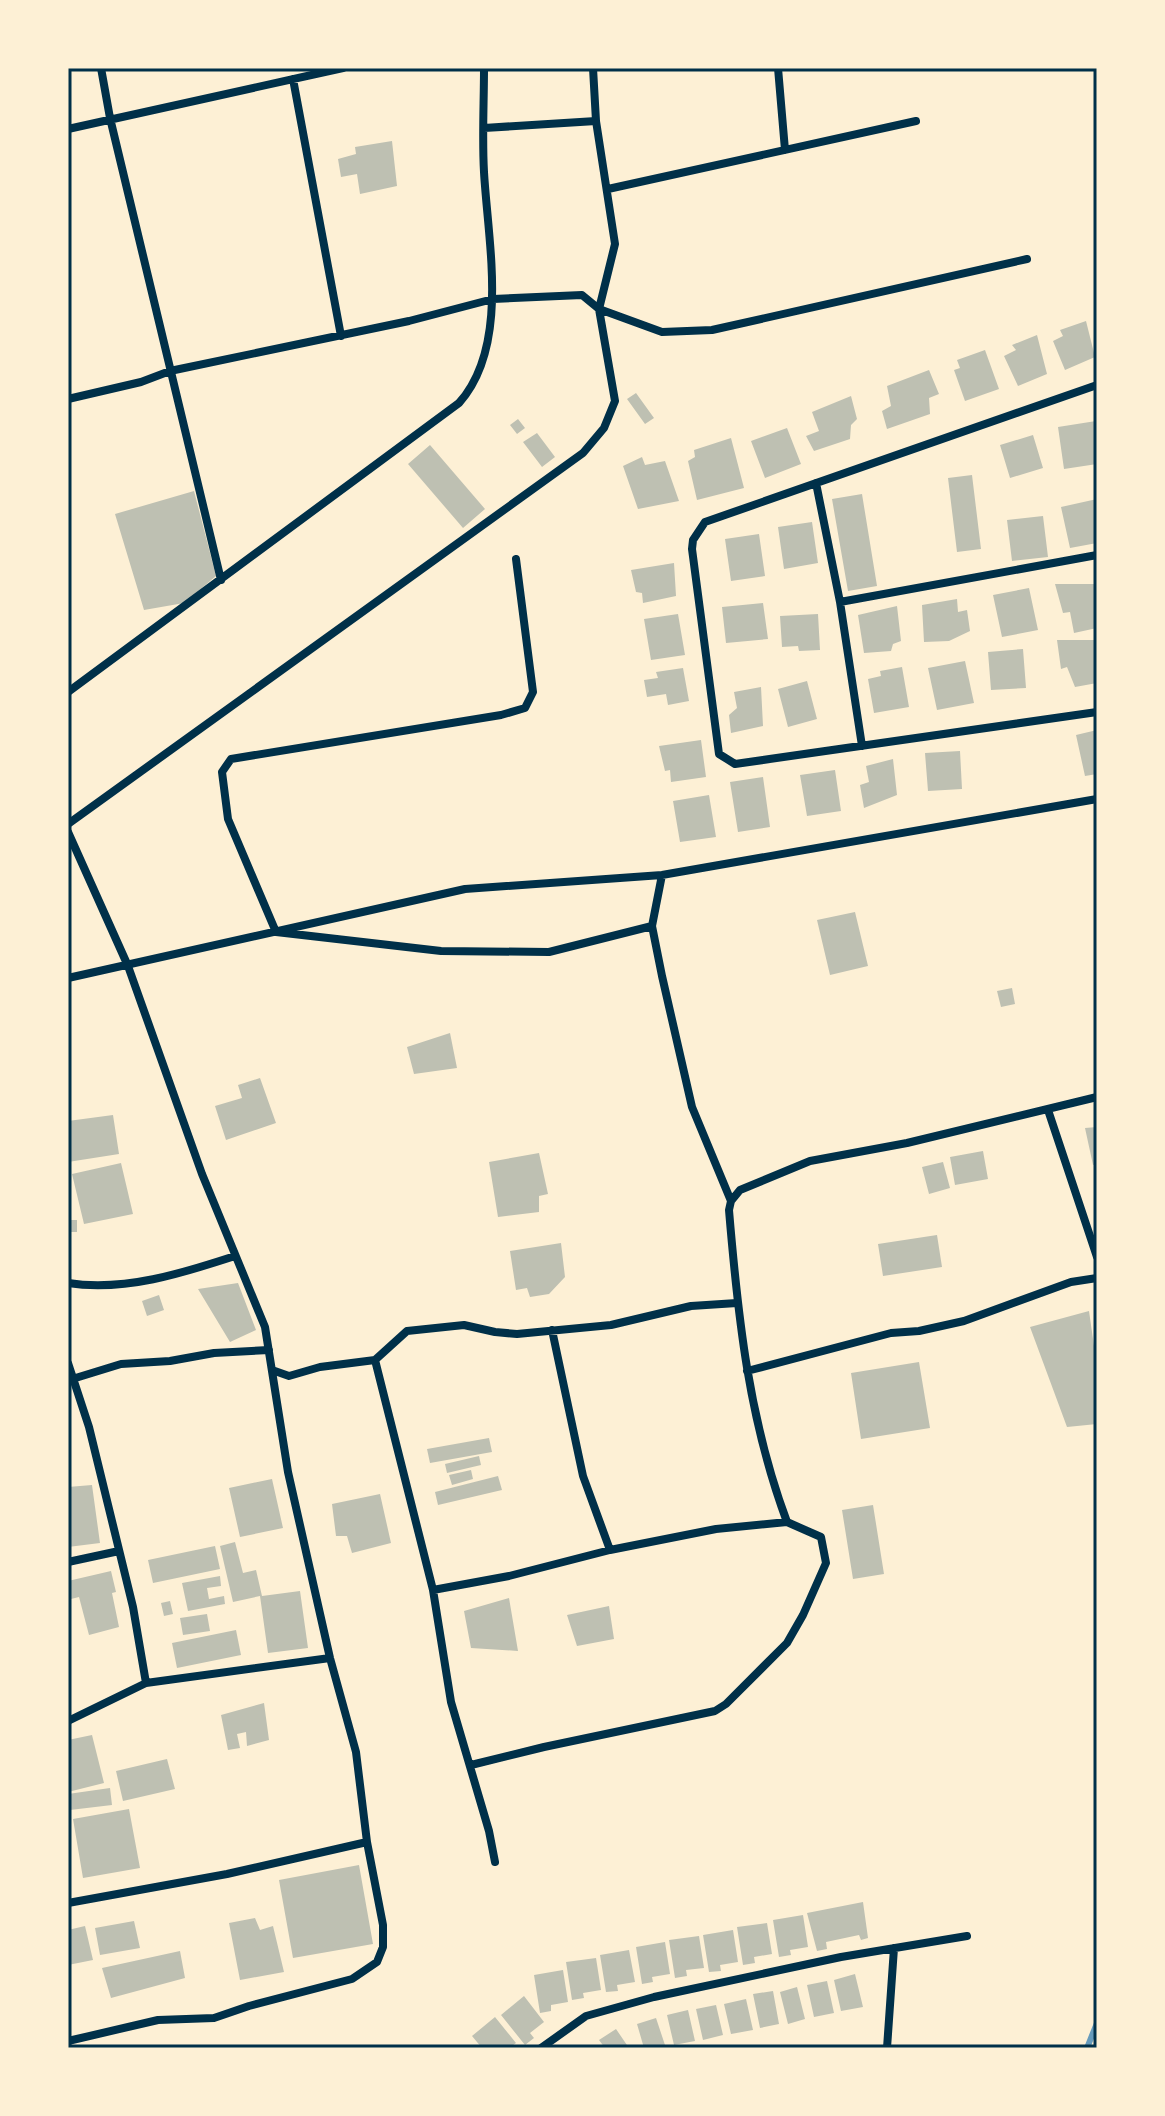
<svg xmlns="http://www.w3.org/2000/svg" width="1165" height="2116" font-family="'PT Sans',sans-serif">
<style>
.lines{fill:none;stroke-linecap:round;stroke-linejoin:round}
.stream{stroke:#669bbc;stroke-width:6}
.building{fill:#bec0b2}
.minor{stroke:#003049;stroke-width:8}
.neatline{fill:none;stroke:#003049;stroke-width:3}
</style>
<rect width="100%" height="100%" fill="#fdf0d5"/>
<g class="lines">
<!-- stream -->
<path class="stream" d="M1087 2048 1097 2023"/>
</g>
<!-- building -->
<path class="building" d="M392 141 397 186 360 194 357 174 341 177 338 159 356 154 355 147Z
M1086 321 1095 357 1065 370 1053 341 1063 336 1060 330Z
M1037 335 1047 374 1018 386 1004 356 1016 350 1012 345Z
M985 350 999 389 965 401 954 370 960 368 957 360Z
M929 370 939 394 929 398 930 414 887 429 882 411 891 406 887 386Z
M636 393 654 418 645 424 627 399Z
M851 396 857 419 851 425 850 439 814 451 806 436 819 431 812 412Z
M518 419 525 428 517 434 510 425Z
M1096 421 1097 464 1064 469 1058 427Z
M787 428 801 464 765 478 751 441Z
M537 433 555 457 542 467 523 442Z
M1033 435 1043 468 1010 478 1000 445Z
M731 438 744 488 697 500 688 461 695 457 694 450Z
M430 445 485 509 463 528 408 464Z
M642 457 645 465 665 461 679 501 638 509 623 466Z
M972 475 981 549 957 552 948 478Z
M194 491 216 576 184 603 144 610 115 514Z
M862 494 877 586 848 591 832 499Z
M1097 499V543L1070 548 1061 507Z
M1043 516 1048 557 1012 561 1007 520Z
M812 522 818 563 784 569 778 527Z
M759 534 765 576 731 581 725 539Z
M674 563 676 596 643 603 642 593 636 592 631 570Z
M1055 584H1097V628L1074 633 1070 612 1063 613Z
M1029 588 1038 630 1002 637 993 595Z
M957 599 958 612 967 610 970 631 949 641 924 642 922 605Z
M763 603 768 639 726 643 722 607Z
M897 606 901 641 893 644 891 651 864 653 858 615Z
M678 614 685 655 651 660 644 619Z
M818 614 820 650 799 651 798 646 782 647 780 616Z
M1057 640H1097V683L1075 687 1067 667 1061 669Z
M1023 649 1026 688 991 690 988 652Z
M965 661 974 703 937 710 928 668Z
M902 667 909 707 874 713 868 679 881 676 880 671Z
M683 668 689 701 668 705 666 694 647 697 644 680 658 678 656 672Z
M807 681 817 719 788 727 778 689Z
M761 687 763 726 731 733 729 715 737 708 734 692Z
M1097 730V774L1085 776 1076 735Z
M701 740 706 777 671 782 670 770 665 771 659 746Z
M960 751 962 789 928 791 925 753Z
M893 759 897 795 864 808 860 785 869 782 866 766Z
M835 770 841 811 807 816 800 775Z
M763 777 770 827 738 832 730 782Z
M709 795 716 837 680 842 673 801Z
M855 912 868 966 830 975 817 920Z
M1012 988 1015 1004 1001 1007 997 991Z
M450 1033 457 1068 414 1074 407 1047Z
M260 1078 276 1123 226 1140 215 1106 242 1098 238 1085Z
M113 1115 119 1154 68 1162V1121Z
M1097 1127V1164L1093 1165 1085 1128Z
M983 1151 988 1179 955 1185 950 1157Z
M539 1153 548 1194 539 1196V1212L498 1217 489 1162Z
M943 1162 950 1188 929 1194 922 1167Z
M121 1163 133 1214 84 1224 72 1174Z
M68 1220H77V1232H68Z
M937 1235 942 1267 883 1276 878 1244Z
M561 1243 565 1277 549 1294 530 1297 527 1288 516 1290 510 1251Z
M238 1283 256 1330 230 1342 198 1289Z
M159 1295 164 1310 147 1316 142 1301Z
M1089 1311 1097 1367V1424L1067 1427 1030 1327Z
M919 1362 930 1428 861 1439 851 1373Z
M489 1438 492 1452 430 1463 427 1449Z
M479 1456 481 1465 447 1473 445 1464Z
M471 1470 473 1479 452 1485 449 1475Z
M498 1476 502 1490 438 1505 435 1492Z
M272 1479 283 1528 240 1537 229 1488Z
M92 1485 100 1543 68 1547V1487Z
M380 1494 391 1543 352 1553 347 1536H336L332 1504Z
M873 1505 884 1574 853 1579 842 1510Z
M235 1542 243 1573 256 1570 262 1596 300 1591 308 1648 268 1653 260 1596 233 1602 220 1546Z
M215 1546 220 1569 153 1583 148 1560Z
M111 1571 116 1592 112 1593 119 1627 89 1635 79 1597 71 1599 68 1581Z
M220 1576 221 1586 207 1588 209 1599 224 1596 225 1604 188 1611 182 1583Z
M509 1598 518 1651 471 1648 464 1611Z
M170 1601 173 1614 164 1616 161 1603Z
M609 1606 614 1639 577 1646 567 1615Z
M207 1614 210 1631 183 1635 180 1618Z
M236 1630 241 1655 177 1668 172 1643Z
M264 1703 269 1740 247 1746 246 1732 237 1734 240 1748 228 1750 221 1715Z
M92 1735 104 1783 68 1792V1740Z
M167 1759 175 1789 123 1801 116 1771Z
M110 1788 112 1805 70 1810 68 1794Z
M129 1809 140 1868 83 1878 73 1819Z
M359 1865 373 1944 293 1958 279 1880Z
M863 1902 868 1938 861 1940 859 1935 826 1942 827 1949 817 1951 807 1913Z
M803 1915 808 1947 790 1950 791 1955 779 1957 773 1920Z
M255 1918 260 1930 273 1926 284 1972 240 1980 229 1923Z
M134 1921 140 1948 100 1955 95 1928Z
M767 1923 772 1954 754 1957 755 1963 743 1965 737 1927Z
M85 1926 93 1960 68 1965V1930Z
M733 1930 738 1962 720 1965 721 1971 709 1972 703 1935Z
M699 1936 704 1968 686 1970 687 1976 675 1978 669 1940Z
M665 1942 670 1974 652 1977 653 1982 642 1984 636 1947Z
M629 1950 635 1982 617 1985 618 1991 606 1992 600 1955Z
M180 1951 185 1978 111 1998 102 1968Z
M596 1958 601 1990 583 1993 584 1998 572 2000 566 1962Z
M563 1970 568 2002 551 2005V2011L540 2013 534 1975Z
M855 1974 863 2007 841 2011 834 1980Z
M827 1981 834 2013 814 2017 807 1985Z
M797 1987 805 2019 788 2024 780 1992Z
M773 1991 779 2024 760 2028 753 1994Z
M524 1996 544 2022 530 2033 534 2038 525 2045 501 2015Z
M746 1999 753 2030 731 2034 724 2004Z
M716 2005 723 2035 703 2040 696 2009Z
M688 2010 695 2041 674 2045 667 2015Z
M495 2017 516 2043 509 2048H482L472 2036Z
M656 2018 666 2048H644L637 2024Z
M616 2029 629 2048H605L599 2040Z"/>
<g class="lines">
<!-- minor -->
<path class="minor" d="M101 68 110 118 221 580
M778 68 785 150
M293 79 341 336
M484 128 596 121
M68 129 343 68
M608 189 916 121
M1097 385 705 522 693 540 692 549 719 754 735 764 1097 712
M68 399 141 382 170 371 409 321 493 299 582 295 599 309 615 244 596 121 593 68
M816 483 840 602 862 746
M516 559 533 692 525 708 501 715 231 759 222 772 228 819 276 932 441 951 549 952 652 926
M840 602 1097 555
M68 692 459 403C510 346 488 243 484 172 482 138 484 103 484 68
M68 824 583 453 604 428 615 401 599 309 662 332 712 330 1027 259
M68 832 128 966 202 1174 265 1327 288 1472 330 1658 356 1752 367 1842 383 1925V1947L377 1962 352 1979 249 2006 214 2018 158 2020 68 2041
M662 875 652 926 662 976 692 1107 731 1201
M68 978 465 889 662 875 1097 799
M1048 1110 1097 1257
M68 1283C124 1292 183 1273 235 1256
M552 1330 583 1476 610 1550
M375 1360 407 1331 464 1325 495 1332 517 1334 611 1325 691 1306 737 1303
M68 1363 89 1427 133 1607 146 1683
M272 1370 289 1376 320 1367 375 1360 433 1590 451 1702 489 1831 495 1862
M747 1371 891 1333 919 1331 964 1321 1071 1282 1097 1278
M69 1380 121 1364 170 1361 214 1353 269 1350
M68 1562 119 1551
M433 1590 509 1576 610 1550 716 1529 787 1522
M68 1721 146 1683 330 1658
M471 1765 544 1747 715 1711 726 1704 787 1643 803 1615 826 1563 821 1537 787 1522C749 1420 738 1318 729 1210L731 1201 740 1190 810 1161 907 1143 1097 1097
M68 1903 227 1874 367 1842
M541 2048 586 2016 654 1997 841 1957 967 1936
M887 2048 894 1948"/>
</g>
<!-- border -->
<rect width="1165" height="2116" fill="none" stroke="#fdf0d5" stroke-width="140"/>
<rect x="70" y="70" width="1025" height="1976" class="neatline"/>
</svg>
